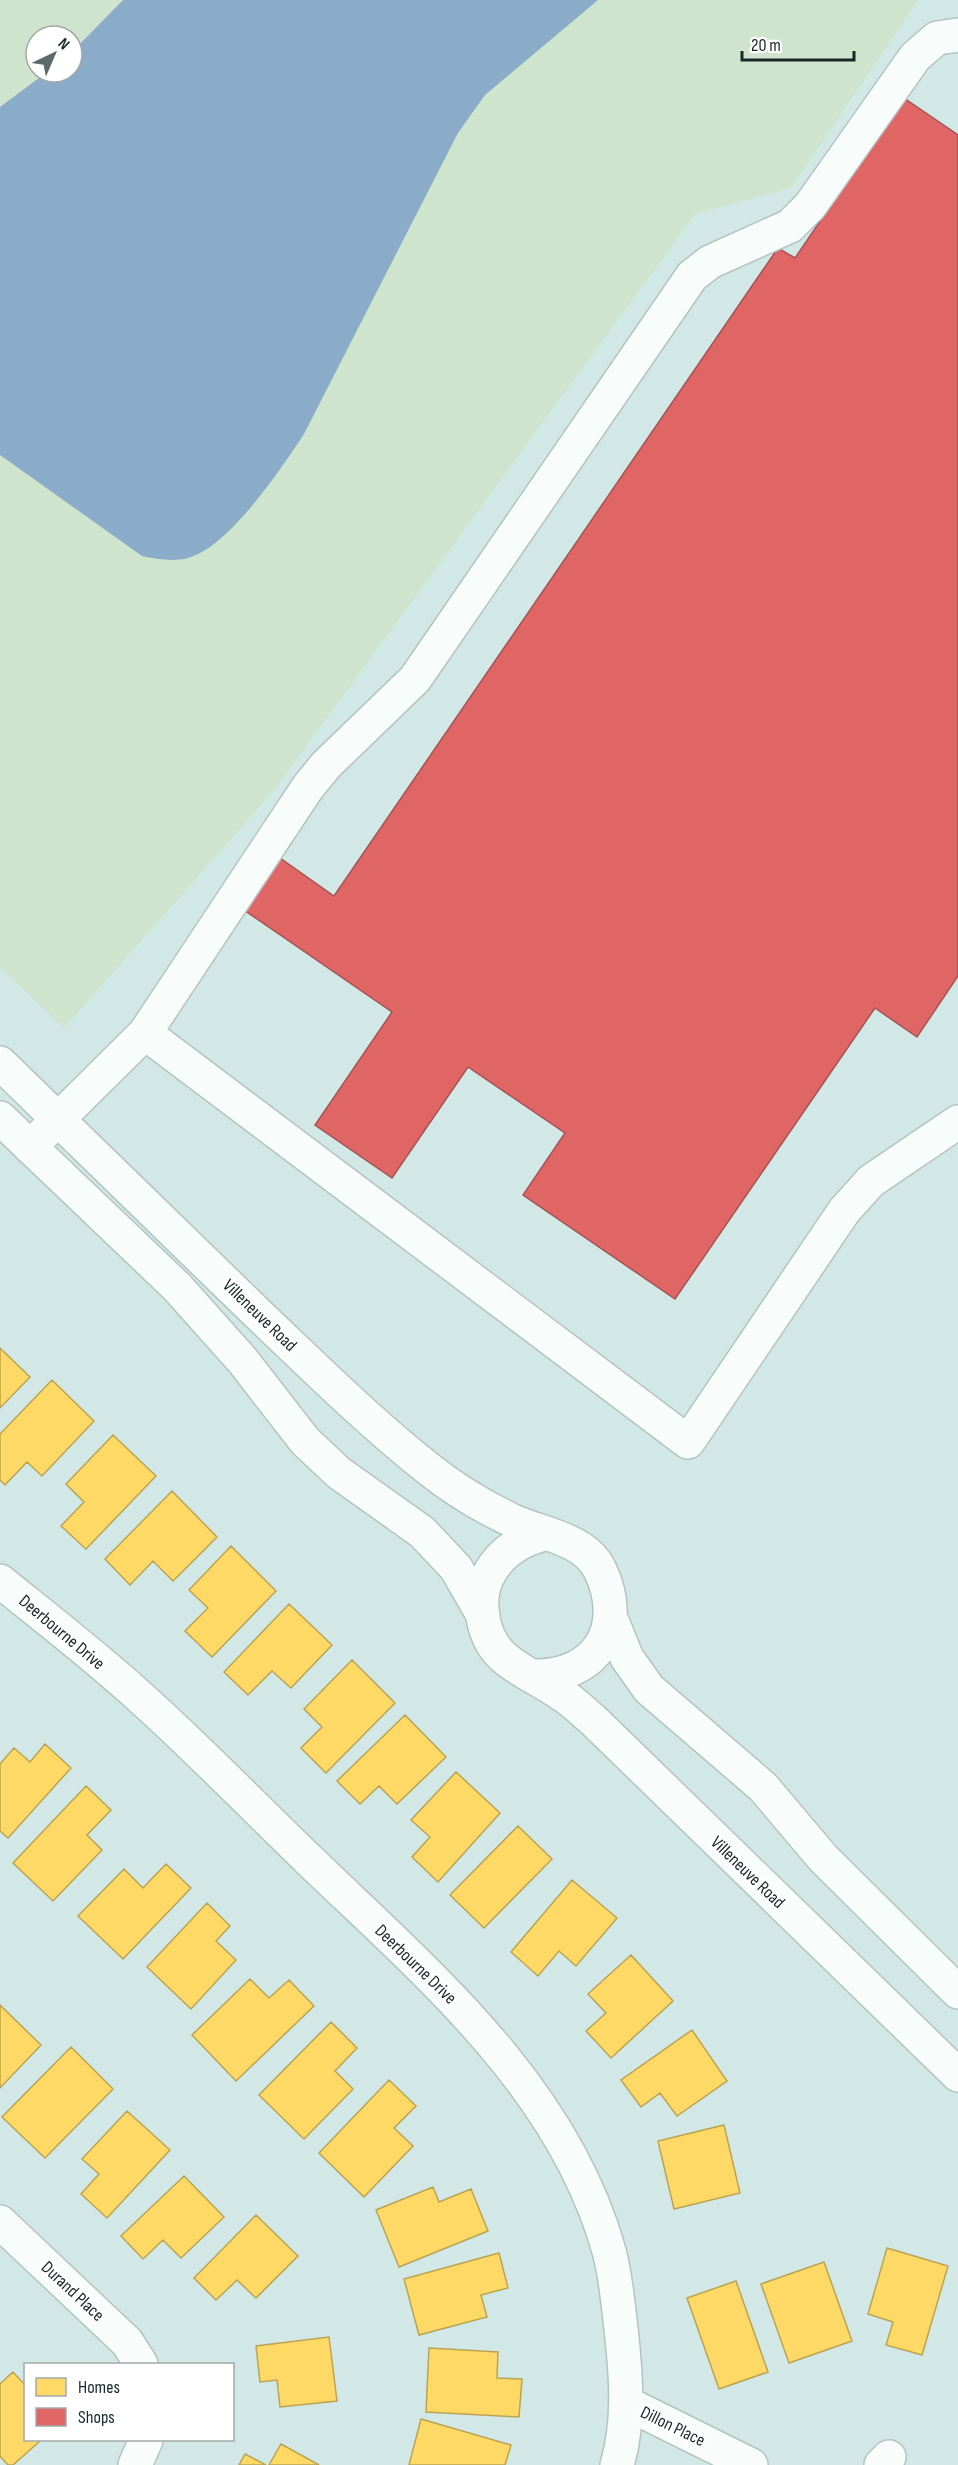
<svg xmlns="http://www.w3.org/2000/svg" width="958" height="2465" font-family="'Sofia Sans Condensed',sans-serif">
<style>
.green{fill:#cfe4cc;fill-rule:evenodd}
.water{fill:#8aacc9}
.homes{fill:#ffd966;stroke:#baa453;stroke-width:1.5}
.shops{fill:#e06666;stroke:#a45353;stroke-width:1.5}
.lines{fill:none;stroke-linecap:round;stroke-linejoin:round}
.minor-casing{stroke:#b3c4c3;stroke-width:36}
.major-casing{stroke:#b3c4c3;stroke-width:36}
.minor{stroke:#f8fcfb;stroke-width:33}
.major{stroke:#f8fcfb;stroke-width:33}
.labels{text-anchor:middle;stroke-width:6;stroke-linejoin:round;paint-order:stroke}
.street-label{font-size:18px;fill:#192827;stroke:#fff}
</style>
<rect width="100%" height="100%" fill="#d2e8e6"/>
<!-- green -->
<path class="green" d="M0 0H918L791 188 695 214 274 790 64 1028 0 967ZM36 36H72V72H36Z"/>
<!-- water -->
<path class="water" d="M123 0H598L485 95 458 133 304 434C281 469 229 547 188 558 172 562 157 559 142 556L0 455V107L47 72H72V52Z"/>
<!-- homes -->
<path class="homes" d="M0 1348 30 1377 0 1408Z
M52 1380 94 1421 42 1476 27 1462 5 1485 0 1480V1434Z
M113 1435 156 1476 86 1549 61 1526 84 1502 66 1484Z
M172 1491 217 1537 173 1581 153 1561 130 1585 105 1559Z
M231 1546 276 1591 212 1657 185 1631 208 1608 189 1590Z
M289 1604 332 1645 291 1688 272 1671 248 1695 224 1672Z
M352 1660 395 1703 326 1773 301 1748 322 1727 304 1709Z
M405 1715 446 1757 397 1804 379 1786 360 1804 337 1781Z
M45 1744 71 1768 8 1838 0 1831V1764L14 1748 30 1762Z
M456 1772 500 1813 438 1882 412 1857 430 1837 411 1820Z
M86 1786 111 1810 87 1835 102 1850 53 1901 13 1863Z
M518 1826 552 1859 484 1928 450 1895Z
M166 1864 191 1888 123 1959 78 1916 124 1869 143 1888Z
M572 1880 617 1918 576 1966 559 1951 538 1976 511 1952Z
M207 1903 230 1926 216 1941 236 1960 191 2009 147 1967Z
M631 1955 673 2001 611 2058 586 2031 606 2013 588 1994Z
M250 1979 269 1998 289 1980 314 2006 236 2081 192 2035Z
M0 2005 41 2045 0 2088Z
M331 2022 357 2048 335 2071 353 2089 304 2139 259 2095Z
M692 2030 727 2081 677 2116 660 2093 641 2107 621 2080Z
M71 2047 113 2089 45 2158 2 2117Z
M389 2080 416 2106 394 2128 413 2146 364 2197 319 2153Z
M127 2111 170 2150 107 2218 81 2194 99 2174 82 2159Z
M724 2125 740 2193 674 2209 658 2141Z
M184 2176 224 2217 181 2258 163 2240 143 2259 121 2236Z
M433 2187 439 2202 471 2189 488 2231 399 2267 376 2210Z
M256 2215 298 2256 256 2298 237 2280 216 2300 194 2278Z
M887 2248 948 2266 922 2355 886 2345 893 2322 868 2314Z
M499 2253 508 2288 481 2295 487 2317 419 2335 404 2279Z
M824 2262 852 2341 789 2363 761 2284Z
M736 2281 768 2372 719 2389 687 2298Z
M329 2337 337 2401 280 2407 277 2380 260 2382 256 2346Z
M429 2348 498 2352 497 2378 522 2379 519 2417 426 2412Z
M13 2372 26 2386V2440H41L13 2465H8L0 2456V2384Z
M421 2419 511 2445 505 2465H409Z
M281 2444 319 2465H269Z
M245 2454 266 2465H239Z"/>
<!-- shops -->
<path class="shops" d="M904 98 958 135V976L917 1037 875 1008 675 1299 523 1195 565 1133 468 1067 392 1178 315 1125 392 1012 244 910 280 858 334 896 778 248 795 258Z"/>
<g class="lines">
<!-- minor casing -->
<g class="minor-casing">
<path id="minor" d="M145 1033 688 1442 844 1211 871 1181 958 1122
M30 1147 145 1033 308 787 326 765 415 679 692 276 710 262 790 226 810 206 915 57 937 38 958 35
M0 1581C47 1619 95 1656 140 1697 198 1749 252 1805 308 1859 426 1973 563 2086 609 2251 616 2276 618 2304 621 2329 626 2374 630 2421 617 2465
M0 2222 127 2342 141 2364
M626 2403 751 2465
M135 2465 146 2440
M881 2465 889 2457"/>
</g>
<!-- major casing -->
<g class="major-casing">
<path id="major" d="M0 1063C86 1146 171 1230 257 1313 313 1366 369 1422 430 1470 455 1490 482 1506 511 1520 540 1534 585 1538 600 1570 628 1628 596 1678 532 1676
M0 1118 177 1287 243 1361 305 1441 339 1473 422 1532 456 1568 483 1615
M545 1534C520 1540 500 1552 488 1576 475 1602 483 1642 507 1660 523 1673 544 1682 561 1694 573 1701 583 1712 593 1720L958 2075
M612 1621 627 1658 649 1689 763 1787 823 1858 958 1992"/>
</g>
<!-- minor -->
<use href="#minor" class="minor"/>
<!-- major -->
<use href="#major" class="major"/>
</g>
<g class="labels">
<!-- street labels -->
<g class="street-label">
<text transform="translate(260 1315) rotate(44)" y="6">Villeneuve Road</text>
<text transform="translate(62 1632) rotate(40)" y="6">Deerbourne Drive</text>
<text transform="translate(748 1872) rotate(44)" y="6">Villeneuve Road</text>
<text transform="translate(416 1964) rotate(44)" y="6">Deerbourne Drive</text>
<text transform="translate(73 2291) rotate(43)" y="6">Durand Place</text>
<text transform="translate(673 2426) rotate(26)" y="6">Dillon Place</text>
</g>
</g>
<!-- legend -->
<rect x="24" y="2363" width="210" height="78" fill="#ffffff" stroke="#a3a9a9" stroke-width="1.5"/>
<rect x="36" y="2378" width="30" height="18" fill="#ffd966" stroke="#a3a9a9" stroke-width="1.5"/>
<text x="78" y="2393" font-size="18" fill="#192827">Homes</text>
<rect x="36" y="2408" width="30" height="18" fill="#e06666" stroke="#a3a9a9" stroke-width="1.5"/>
<text x="78" y="2423" font-size="18" fill="#192827">Shops</text>
<!-- north arrow -->
<g transform="translate(54 54) rotate(44)"><circle r="28" fill="#ffffff" stroke="#a3a9a9" stroke-width="1.5"/>
<path d="M0-4.5L10 22L0 15L-10 22Z" fill="#5a6b6a"/>
<text y="-9" font-size="16" font-weight="bold" text-anchor="middle" fill="#192827">N</text>
</g>
<!-- scale -->
<path d="M742 51v9h112v-9" fill="none" stroke="#192827" stroke-width="3"/>
<text x="751" y="51" font-size="18" fill="#192827" stroke="#ffffff" stroke-width="4.5" paint-order="stroke">20 m</text>
</svg>
